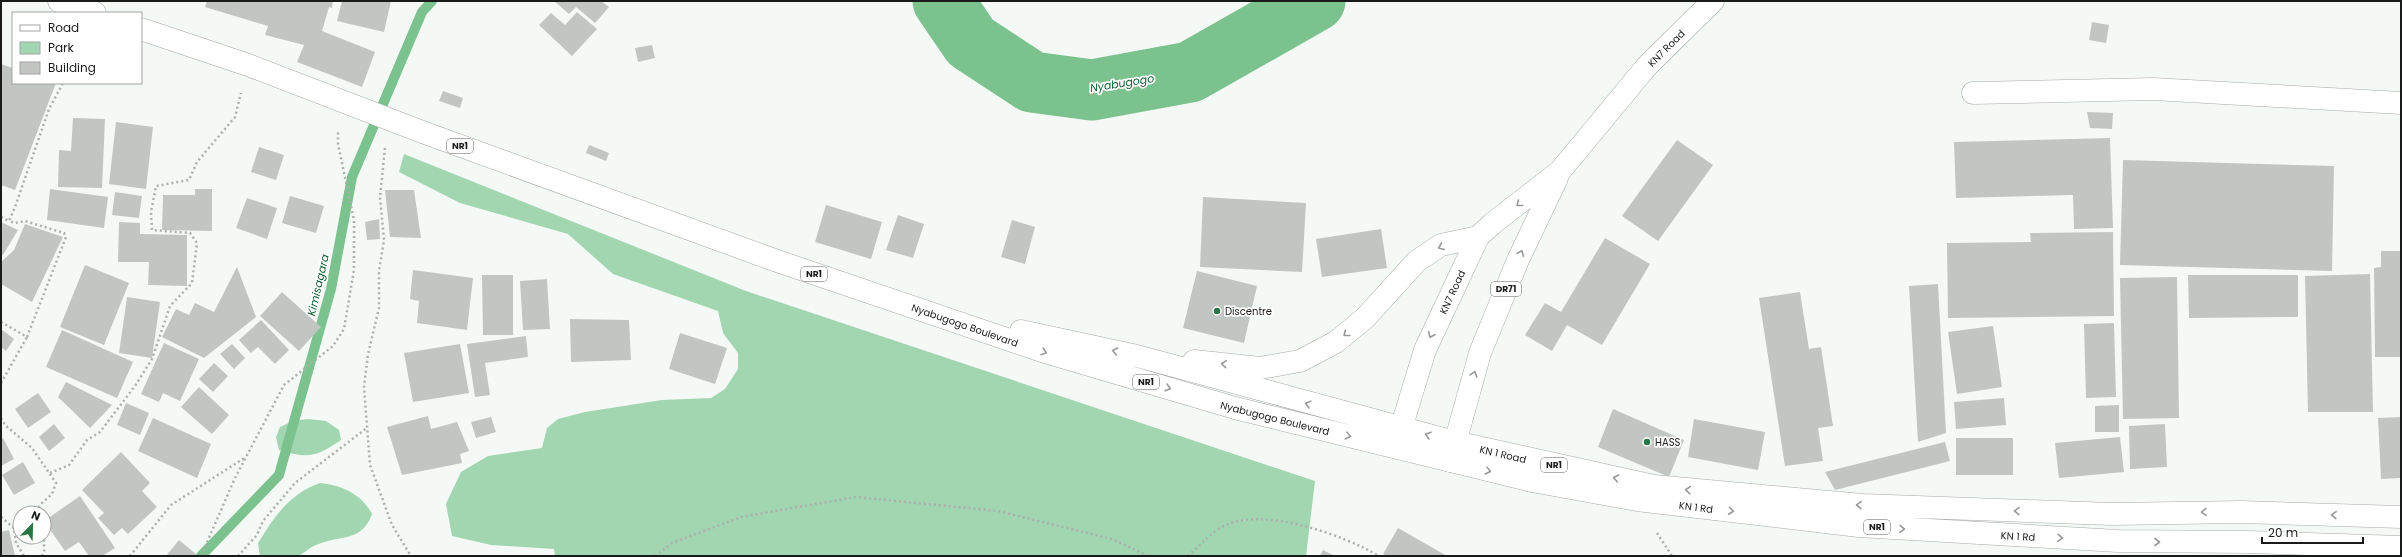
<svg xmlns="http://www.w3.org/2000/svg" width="2402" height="557" font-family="Poppins,sans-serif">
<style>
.green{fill:#a2d6b0}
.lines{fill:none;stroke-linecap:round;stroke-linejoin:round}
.stream{stroke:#7bc28f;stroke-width:10}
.river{stroke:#7bc28f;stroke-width:61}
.building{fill:#c2c6c3}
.minor-casing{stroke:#a6aaa7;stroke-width:23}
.major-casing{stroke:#a6aaa7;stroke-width:23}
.highway-casing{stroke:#a6aaa7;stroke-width:23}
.path{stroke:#acb0ad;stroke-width:2.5;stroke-dasharray:2 3;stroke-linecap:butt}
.minor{stroke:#fff;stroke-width:22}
.major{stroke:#fff;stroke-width:22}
.highway{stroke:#fff;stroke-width:22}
.oneway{stroke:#989898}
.poi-dot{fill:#297645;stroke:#fff;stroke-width:1.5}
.labels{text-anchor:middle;stroke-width:3.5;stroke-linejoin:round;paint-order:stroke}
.shield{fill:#fff;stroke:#5e5f5f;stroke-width:1}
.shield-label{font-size:9px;font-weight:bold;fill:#191b1a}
.street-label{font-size:10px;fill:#191b1a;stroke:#fff}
.poi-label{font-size:10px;fill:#191b1a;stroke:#fff;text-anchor:start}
.water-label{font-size:11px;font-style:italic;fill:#106233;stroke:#fff}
</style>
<rect width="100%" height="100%" fill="#f4f9f5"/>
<!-- green -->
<path class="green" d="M404 154 746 291 1315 481 1306 556H555L554 549 491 545 452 536 446 504 461 472 488 456 542 448 547 428 558 419 585 412 662 400 711 398 725 389 738 369V353L723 333 718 311 613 274 568 234 460 203 399 172Z
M308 419 326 421 339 430 341 440C316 457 309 459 279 450L276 437 280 427 293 421Z
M320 483C341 485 362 494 372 514 361 543 342 534 316 545 310 547 304 554 297 556 287 557 271 556 260 556L258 543C275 516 289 494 320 483Z"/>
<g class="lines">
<!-- stream -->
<path class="stream" d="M201 556 279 475 331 289 352 177 422 12 432 1"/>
<!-- river -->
<path class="river" d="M943 1 971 42 1032 82 1092 90 1190 72 1315 1"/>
</g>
<!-- building -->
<path class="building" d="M207 1H333L332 8 329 7 322 31 375 52 362 87 297 62 304 45 265 35 268 26 205 7Z
M342 1H391L384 32 337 21Z
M554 1H601L609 7 595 23 576 7 569 14Z
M577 12 597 29 572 56 539 25 551 13 565 25Z
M2092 22 2109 25 2106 43 2089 40Z
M652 45 655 58 638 62 635 48Z
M1 64 13 68V83H56L15 190 1 185Z
M443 91 463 98 460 108 439 101Z
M2087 112 2113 113 2112 129 2090 128Z
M73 118 105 119 102 188 58 187 59 150 71 151Z
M116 122 153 127 146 189 109 184Z
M2110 138 2113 228 2074 229 2073 195 1956 198 1954 142Z
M1677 140 1713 165 1658 241 1622 216Z
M589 145 609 153 606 161 586 153Z
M259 147 284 155 276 180 251 172Z
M2123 160 2334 166 2332 271 2120 265Z
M50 189 108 197 104 228 47 220Z
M195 189H212V231L162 230 163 195H195Z
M385 190H414L421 238 390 237Z
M115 192 142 196 139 218 112 215Z
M290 196 324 206 316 233 282 223Z
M1203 197 1306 203 1302 272 1200 267Z
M247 198 277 208 267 239 236 228Z
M826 205 882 222 871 259 815 242Z
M898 215 924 224 913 258 886 250Z
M379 219 380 239 367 240 365 222Z
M1012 220 1035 227 1025 264 1001 257Z
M1 222 18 230 3 255 1 254Z
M119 222 140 223V234L187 235V286L148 285 149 262H118Z
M25 224 63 237 32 302 1 284V262L14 250Z
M1381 229 1387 268 1322 277 1316 239Z
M2113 232 2114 316 1948 318 1947 243 2031 242 2030 233Z
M1605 238 1650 264 1602 345 1567 325 1552 351 1525 335 1545 303 1561 312Z
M2381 251H2401V357H2375L2374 268 2381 267Z
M85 265 129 283 104 345 60 327Z
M237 267 256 317 204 358 162 337 176 309 189 315 195 303 214 312Z
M413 270 473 278 467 330 417 323 419 301 410 299Z
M1197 271 1257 286 1244 343 1183 328Z
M2370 274 2373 412H2308L2305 276Z
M482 275H513V335H483Z
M2188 275H2298V317L2189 318Z
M2177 277 2179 418 2123 419 2120 278Z
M547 279 550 329 523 330 520 281Z
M1938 284 1946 433 1918 442 1909 286Z
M282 292 321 327 299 351 260 316Z
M1800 292 1809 349 1821 347 1833 426 1818 428 1823 461 1785 466 1759 298Z
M127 297 160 302 152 358 119 353Z
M570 319 629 320 631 360 571 362Z
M261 320 289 350 275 364 258 347 251 353 239 340Z
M2114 323 2116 397 2086 398 2084 324Z
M1993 326 2002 387 1957 394 1948 332Z
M1 329 14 339 6 351 1 347Z
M62 330 133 362 117 398 46 367Z
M680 333 727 348 715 384 669 369Z
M526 336 528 357 485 363 490 395 475 397 467 344Z
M164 343 199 359 180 401 163 393 159 402 141 394Z
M232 344 245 358 234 369 220 354Z
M460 344 469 393 413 402 404 353Z
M214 363 228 376 213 392 199 379Z
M66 382 112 405 90 428 58 397Z
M199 387 229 415 212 434 181 407Z
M38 393 51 412 28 428 15 409Z
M2004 398 2006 425 1956 429 1954 402Z
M126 403 149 413 140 435 117 425Z
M2119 405V432H2095V406Z
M1613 409 1684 440 1669 477 1598 447Z
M428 416 431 429 457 422 469 451 460 454 462 463 402 475 387 427Z
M491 417 496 432 476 438 471 422Z
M2401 417V478L2381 479 2378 418Z
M153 418 211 444 197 478 138 451Z
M1694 419 1765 432 1758 470 1688 457Z
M54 424 65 438 49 451 39 437Z
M2165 424 2167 467 2130 469 2129 426Z
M2120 437 2124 472 2059 478 2055 443Z
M3 438 14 459 1 466V439Z
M1956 438H2013V475H1956Z
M1945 442 1950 461 1835 490 1825 472Z
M121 452 150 483 142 491 157 507 128 534 122 528 114 535 98 518 104 513 82 490Z
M23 462 35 483 14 495 2 475Z
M80 496 115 548 102 556H89L79 542 65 551 44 521Z
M1398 528 1447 556H1387L1383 554Z
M9 530 15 556H1V532Z
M179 540 196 554 195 556H166Z
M1323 550 1335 556H1320Z"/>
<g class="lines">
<!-- minor casing -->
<g class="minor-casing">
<path id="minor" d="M1973 93 2153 89 2401 103"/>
</g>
<!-- major casing -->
<g class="major-casing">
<path id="major" d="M1396 445 1425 350 1478 237 1492 224 1560 171 1647 66 1713 1
M1450 461 1480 353 1518 260 1557 178"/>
</g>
<!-- highway casing -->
<g class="highway-casing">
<path id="highway" d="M59 1 95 13
M141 29 248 65 425 133 780 262 1045 352 1235 408 1532 481 1637 500 1859 526 2118 541 2249 542 2401 547
M1021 331 1137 356 1455 442 1654 486 1862 505 2112 514 2242 512 2401 517
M1194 361 1260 368 1300 361 1336 342 1365 318 1417 261 1441 245 1478 237"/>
</g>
<!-- path -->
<path class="path" d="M385 148 380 197 384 240 379 271V308L368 354 364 387 370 465 392 525 411 556
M1 217 9 221 15 207 49 109 63 83
M1 322 27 337 66 237 64 233 25 221 15 223 9 221
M1 383 27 337
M1 418 5 425 32 448 56 483 52 494 41 504 35 513
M50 473 69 465 87 440 100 432 135 386 152 359 170 306 192 283 197 243 190 233 152 230 151 212 156 186 189 180 197 162 235 117 241 93
M1 517 14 528 16 543 24 556
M1657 533 1672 556
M42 556 44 551V537
M130 556 171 505 246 457
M201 556 235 478 284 385 333 346 344 329 354 270V220L338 144V130
M238 556 257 535 263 521 295 483 368 427
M655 556 672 543 741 517 856 497 998 511 1112 539 1148 556
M1188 556C1199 547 1212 531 1226 525 1264 507 1344 535 1379 556"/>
<!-- minor -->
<use href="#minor" class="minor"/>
<!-- major -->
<use href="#major" class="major"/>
<!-- highway -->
<use href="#highway" class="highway"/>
</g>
<!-- one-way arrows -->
<defs><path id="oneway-chevron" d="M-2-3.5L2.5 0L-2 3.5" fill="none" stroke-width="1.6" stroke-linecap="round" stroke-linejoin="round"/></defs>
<g class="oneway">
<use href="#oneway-chevron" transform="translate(1519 204) rotate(142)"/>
<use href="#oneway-chevron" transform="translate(1441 247) rotate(157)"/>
<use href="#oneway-chevron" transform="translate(1521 253) rotate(-66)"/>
<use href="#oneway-chevron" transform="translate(1346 334) rotate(142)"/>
<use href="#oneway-chevron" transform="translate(1431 335) rotate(115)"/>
<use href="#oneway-chevron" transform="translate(1115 351) rotate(-168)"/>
<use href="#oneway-chevron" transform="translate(1044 352) rotate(18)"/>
<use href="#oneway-chevron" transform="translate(1224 364) rotate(-175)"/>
<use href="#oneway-chevron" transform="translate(1474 374) rotate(-74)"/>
<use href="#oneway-chevron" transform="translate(1168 388) rotate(16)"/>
<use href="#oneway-chevron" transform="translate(1308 404) rotate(-165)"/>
<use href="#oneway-chevron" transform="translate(1428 435) rotate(-164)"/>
<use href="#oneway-chevron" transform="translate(1348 436) rotate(14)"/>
<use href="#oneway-chevron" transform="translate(1488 471) rotate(14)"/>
<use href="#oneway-chevron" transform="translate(1616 478) rotate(-168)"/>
<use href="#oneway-chevron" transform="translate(1688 490) rotate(-175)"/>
<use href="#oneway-chevron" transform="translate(1859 505) rotate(-176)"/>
<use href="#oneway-chevron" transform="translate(1731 511) rotate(7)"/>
<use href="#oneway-chevron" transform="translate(2017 511) rotate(-178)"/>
<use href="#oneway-chevron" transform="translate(2204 512) rotate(179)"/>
<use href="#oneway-chevron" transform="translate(2334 515) rotate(-178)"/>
<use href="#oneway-chevron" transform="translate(1902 529) rotate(3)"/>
<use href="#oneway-chevron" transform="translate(2060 538) rotate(3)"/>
<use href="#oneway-chevron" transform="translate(2157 542)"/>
</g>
<!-- markers -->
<g class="poi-dot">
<circle cx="1217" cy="311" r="4"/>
<circle cx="1647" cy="442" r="4"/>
</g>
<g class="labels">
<!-- shield labels -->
<g class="shield">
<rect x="447" y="139" width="26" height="14" rx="3"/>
<rect x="801" y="267" width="26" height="14" rx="3"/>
<rect x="1491" y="282" width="30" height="14" rx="3"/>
<rect x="1133" y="375" width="26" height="14" rx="3"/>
<rect x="1541" y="458" width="26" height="14" rx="3"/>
<rect x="1864" y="520" width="26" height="14" rx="3"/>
</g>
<g class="shield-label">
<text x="460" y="149">NR1</text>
<text x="814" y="277">NR1</text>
<text x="1506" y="292">DR71</text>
<text x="1146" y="385">NR1</text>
<text x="1554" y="468">NR1</text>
<text x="1877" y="530">NR1</text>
</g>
<!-- street labels -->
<g class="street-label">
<text transform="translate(1666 48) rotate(-45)" y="4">KN7 Road</text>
<text transform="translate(1452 292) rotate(-65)" y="4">KN7 Road</text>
<text transform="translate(965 325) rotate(19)" y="4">Nyabugogo Boulevard</text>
<text transform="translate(1275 418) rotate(14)" y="4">Nyabugogo Boulevard</text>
<text transform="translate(1503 454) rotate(13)" y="4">KN 1 Road</text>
<text transform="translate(1696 507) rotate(7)" y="4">KN 1 Rd</text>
<text transform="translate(2018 536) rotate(3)" y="4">KN 1 Rd</text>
</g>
<!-- poi labels -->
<g class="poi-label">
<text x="1225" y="315">Discentre</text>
<text x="1655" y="446">HASS</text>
</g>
<!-- water labels -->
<g class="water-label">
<text transform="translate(1122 83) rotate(-9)" y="4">Nyabugogo</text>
<text transform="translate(318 285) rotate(-77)" y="4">Kimisagara</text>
</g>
</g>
<!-- border -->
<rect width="2402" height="557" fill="none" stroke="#191b1a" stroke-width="4"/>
<!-- legend -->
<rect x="12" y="12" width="130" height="72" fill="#ffffff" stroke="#a3a4a3"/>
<rect x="20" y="25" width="20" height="6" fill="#ffffff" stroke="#a3a4a3"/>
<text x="48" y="32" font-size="12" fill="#191b1a">Road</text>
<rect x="20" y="42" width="20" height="12" fill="#a2d6b0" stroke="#a3a4a3"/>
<text x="48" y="52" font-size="12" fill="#191b1a">Park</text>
<rect x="20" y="62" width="20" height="12" fill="#c2c6c3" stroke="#a3a4a3"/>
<text x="48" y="72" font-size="12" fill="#191b1a">Building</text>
<!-- north arrow -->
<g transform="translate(32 525) rotate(23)"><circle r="19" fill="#ffffff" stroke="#a3a4a3"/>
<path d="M0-3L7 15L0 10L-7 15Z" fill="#297645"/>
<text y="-6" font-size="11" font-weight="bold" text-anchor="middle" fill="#191b1a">N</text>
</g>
<!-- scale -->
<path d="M2262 537v6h101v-6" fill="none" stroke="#191b1a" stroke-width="2"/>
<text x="2268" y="537" font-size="12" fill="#191b1a" stroke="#ffffff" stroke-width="3" paint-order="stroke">20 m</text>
</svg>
